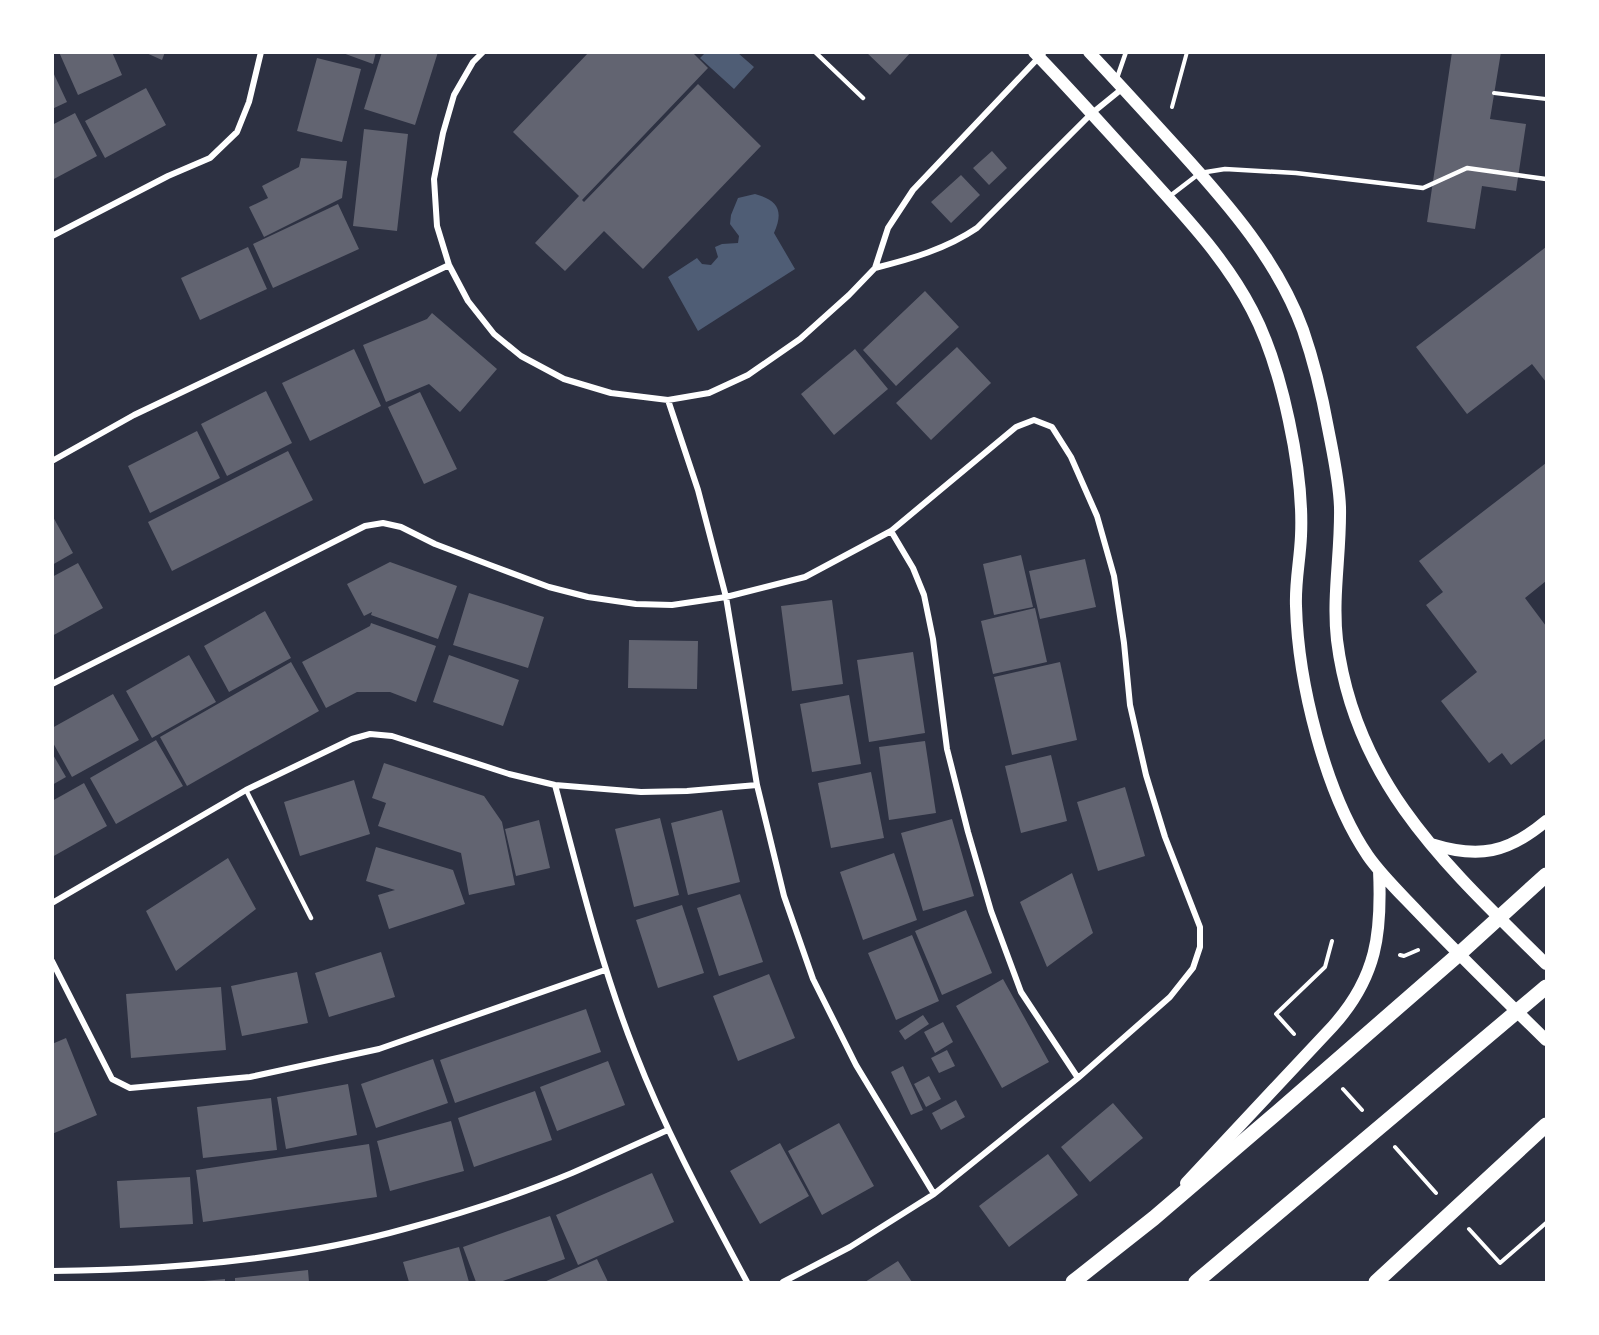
<svg xmlns="http://www.w3.org/2000/svg" width="1599" height="1335" font-family="Commissioner,sans-serif">
<style>
.water{fill:#4f5d75}
.building{fill:#626471}
.lines{fill:none;stroke-linecap:round;stroke-linejoin:round}
.path{stroke:#fff;stroke-width:4}
.service{stroke:#fff;stroke-width:4.5}
.minor{stroke:#fff;stroke-width:6}
.secondary{stroke:#fff;stroke-width:12}
.primary{stroke:#fff;stroke-width:15}
</style>
<rect width="100%" height="100%" fill="#2d3142"/>
<!-- water -->
<path class="water" d="M706 52 738 53 754 67 734 89 700 58Z
M755 194C778 200 784 211 774 233L795 269 698 331 668 277 697 258 702 264 711 265 718 257 715 247 722 244 738 243 739 236 730 224 731 215 738 198Z"/>
<!-- building -->
<path class="building" d="M59 52H112L122 75 78 95Z
M144 52H165L162 60Z
M340 52H376L373 64Z
M382 52H438L415 125 364 109Z
M589 52H692L708 68 582 200 584 202 698 84 761 146 643 269 604 231 565 271 535 243 579 196 513 132Z
M866 52H911L890 75Z
M1452 52H1501L1490 119 1526 124 1516 191 1482 186 1475 229 1427 222Z
M317 58 361 69 342 142 297 131Z
M52 70 67 102 52 109Z
M146 88 166 125 105 158 85 121Z
M75 113 97 156 52 180V125Z
M364 129 408 134 397 231 353 226Z
M992 151 1007 168 989 185 973 168Z
M301 158 347 161 342 198 264 237 249 207 268 198 262 186 299 167Z
M961 175 980 195 951 223 931 202Z
M338 204 359 249 273 288 253 244Z
M248 247 267 289 200 320 181 278Z
M1546 247V382L1532 364 1467 414 1416 347Z
M925 291 959 327 896 386 863 350Z
M432 313 497 369 460 412 429 384 386 402 363 345 427 319Z
M957 347 991 383 931 440 896 403Z
M354 349 381 406 310 441 282 383Z
M855 349 888 389 834 435 801 394Z
M266 391 292 443 227 476 201 424Z
M420 392 457 469 424 484 388 407Z
M197 431 220 478 150 513 128 466Z
M288 451 313 500 172 571 148 522Z
M1546 463V581L1525 598 1546 626V738L1511 765 1502 753 1489 763 1441 701 1477 672 1426 605 1443 592 1419 561Z
M52 515 73 553 52 565Z
M1021 555 1033 607 994 615 983 564Z
M1085 559 1096 607 1040 619 1029 571Z
M390 562 457 586 438 639 371 615 372 612 364 616 347 584Z
M78 563 103 608 52 636V577Z
M469 593 544 617 528 668 453 645Z
M832 600 843 684 792 691 781 606Z
M1035 608 1047 662 993 674 981 621Z
M265 611 291 658 229 692 204 646Z
M371 623 436 646 416 702 390 692H357L326 708 302 662 370 626Z
M629 640 698 641 697 689 628 688Z
M913 652 925 733 869 742 857 660Z
M189 655 216 702 152 738 126 691Z
M449 655 519 680 503 726 433 702Z
M291 662 319 711 187 786 160 737Z
M1060 662 1077 740 1012 755 994 677Z
M113 694 139 740 72 777 52 741V728Z
M849 695 861 764 812 772 800 704Z
M156 740 183 786 116 824 90 778Z
M925 741 936 813 889 820 879 747Z
M52 753 66 777 52 785Z
M1051 755 1067 821 1021 833 1005 766Z
M384 763 484 796 502 822 515 885 469 895 461 853 378 826 386 803 372 798Z
M871 772 884 838 831 848 818 783Z
M354 780 370 834 300 856 284 802Z
M84 783 107 826 52 857V801Z
M1125 787 1145 856 1098 871 1077 802Z
M722 810 740 882 688 895 671 823Z
M660 818 679 895 634 907 615 829Z
M952 819 974 896 923 911 901 833Z
M539 820 550 868 516 876 505 829Z
M376 847 453 870 465 904 389 929 378 895 395 890 366 881Z
M894 853 917 920 863 940 840 872Z
M228 858 256 909 176 971 146 911Z
M1072 873 1093 933 1047 967 1020 902Z
M740 894 763 962 719 976 697 908Z
M682 905 704 973 658 988 636 920Z
M966 910 992 973 942 995 915 931Z
M912 935 939 1001 896 1020 868 953Z
M381 952 395 997 329 1017 315 973Z
M297 972 308 1023 242 1036 231 986Z
M769 974 795 1038 738 1061 713 996Z
M1003 979 1049 1062 1002 1088 956 1006Z
M221 987 226 1050 131 1058 126 994Z
M586 1009 601 1052 455 1103 440 1060Z
M923 1015 929 1024 905 1040 899 1031Z
M943 1022 953 1042 935 1053 924 1032Z
M66 1038 97 1115 52 1134V1044Z
M947 1050 955 1066 939 1073 931 1058Z
M433 1059 448 1103 376 1128 361 1084Z
M608 1061 625 1105 557 1131 540 1087Z
M903 1066 923 1110 911 1115 891 1072Z
M929 1076 941 1099 926 1107 914 1084Z
M348 1084 357 1135 286 1149 277 1097Z
M535 1091 552 1140 474 1167 458 1118Z
M271 1098 277 1150 203 1158 197 1107Z
M956 1100 965 1117 941 1130 932 1113Z
M1113 1103 1143 1138 1090 1182 1061 1147Z
M451 1121 464 1171 390 1191 377 1141Z
M839 1123 874 1186 822 1215 788 1151Z
M780 1143 809 1196 760 1224 730 1171Z
M369 1144 377 1197 203 1222 196 1170Z
M1048 1154 1078 1195 1009 1247 979 1206Z
M652 1173 674 1222 578 1265 556 1215Z
M190 1177 193 1224 120 1228 117 1181Z
M550 1216 565 1259 500 1282H476L463 1247Z
M459 1247 469 1282H409L403 1262Z
M597 1259 608 1282H544Z
M898 1261 912 1282H865Z
M308 1270 309 1282H235V1278Z
M225 1279V1282H203V1281Z"/>
<g class="lines">
<!-- path -->
<path class="path" d="M1494 93 1546 99
M1172 107 1187 52
M1400 955 1404 956 1418 950
M1294 1034 1276 1014 1325 967 1332 941
M1343 1089 1362 1110
M1395 1147 1436 1193
M1469 1229 1500 1263 1546 1223"/>
<!-- service -->
<path class="service" d="M815 52 863 98
M1117 78 1126 52
M1170 196 1200 173 1225 169 1296 173 1423 188 1467 168 1546 179
M246 790 311 918"/>
<!-- minor -->
<path class="minor" d="M483 52 473 62 454 95 443 133 434 179 437 226 449 265 468 301 494 334 521 356 564 379 611 393 668 400 709 393 748 375 800 339 849 295 875 268 888 228 913 190 1044 52
M52 236 168 176 210 158 237 132 249 102 261 52
M875 268C911 259 946 249 977 228L1091 114 1123 88
M668 400 698 490 726 597 757 785 784 896 813 979 856 1065 934 1194
M52 461 134 415 449 265
M891 531 913 568 924 595 933 639 947 749 968 832 991 911 1021 992 1078 1078
M52 684 365 526 383 523 401 527 435 544 490 565 549 587 588 597 636 604 672 605 726 597 805 577 891 531 1016 427 1034 420 1052 427 1071 457 1097 516 1114 576 1124 643 1130 705 1146 775 1165 837 1200 927V947L1193 968 1170 997 1078 1078 934 1194 850 1247 783 1282
M555 785C579 875 601 966 635 1052 666 1132 707 1207 747 1282
M52 903 246 790 352 739 370 734 392 736 509 774 555 785 641 792 687 791 757 785
M52 961 112 1079 130 1088 250 1077 379 1049 605 970
M52 1271C169 1270 295 1260 408 1228 463 1213 519 1195 572 1173 604 1159 636 1144 668 1130"/>
<!-- secondary -->
<path class="secondary" d="M1034 52C1072 91 1108 132 1145 172 1184 215 1225 258 1252 310 1282 367 1304 472 1301 536 1300 560 1295 582 1296 606 1298 682 1325 793 1368 856 1382 876 1401 894 1418 912 1460 956 1503 998 1546 1040
M1089 52C1120 85 1150 118 1180 151 1228 204 1278 261 1303 330 1314 362 1322 395 1328 428 1333 454 1339 480 1340 507 1341 552 1332 596 1337 640 1355 785 1449 868 1546 964
M1431 844C1479 859 1508 853 1546 821
M1186 1183 1333 1026C1377 977 1382 933 1379 870"/>
<!-- primary -->
<path class="primary" d="M1073 1282 1154 1218 1273 1116 1459 954 1546 875
M1196 1282 1546 987
M1376 1282 1546 1125"/>
</g>
<!-- border -->
<rect width="1599" height="1335" fill="none" stroke="#ffffff" stroke-width="108"/>
</svg>
